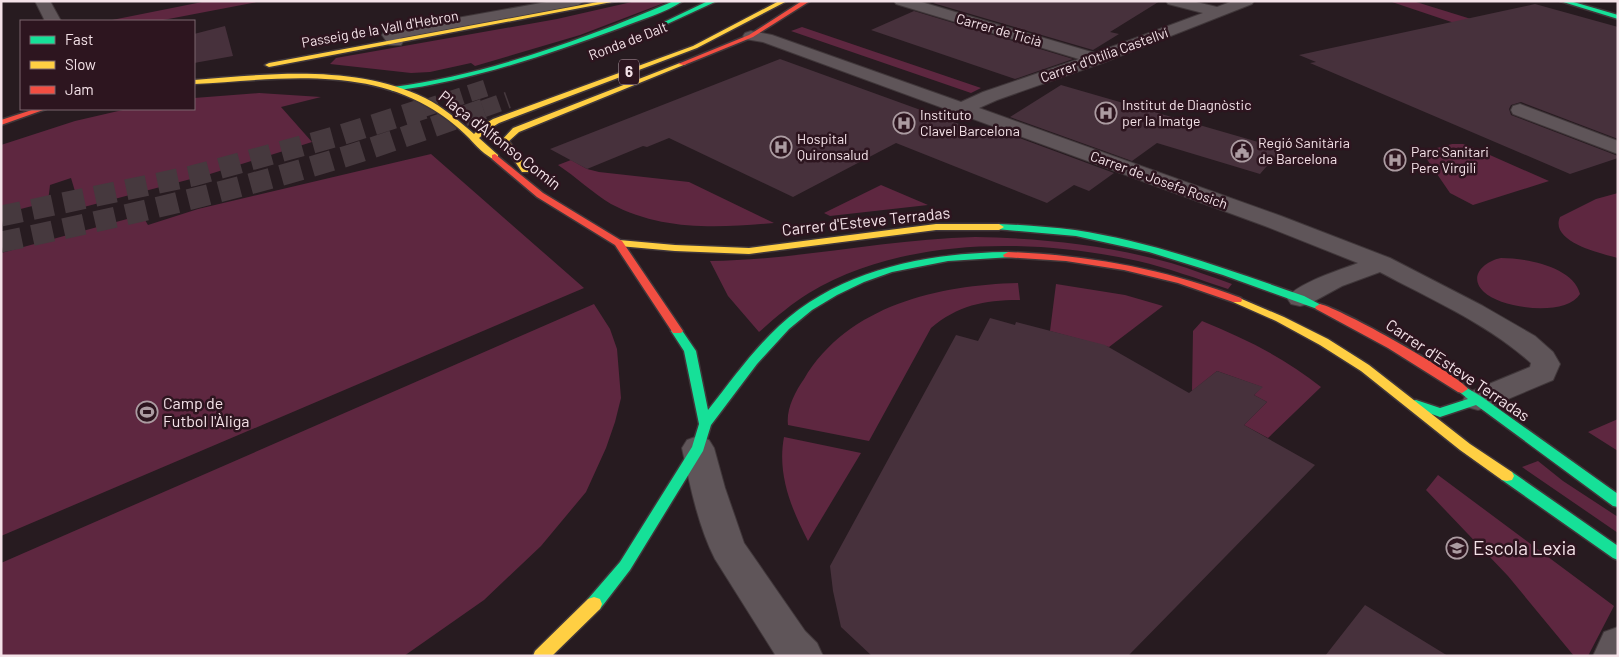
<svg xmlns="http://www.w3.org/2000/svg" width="1619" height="657" font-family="Barlow,sans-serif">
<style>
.green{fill:#5e2740}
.building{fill:#47313c}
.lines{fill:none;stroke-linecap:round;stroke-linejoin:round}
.highway-tunnel-far1{stroke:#46393e;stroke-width:17;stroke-dasharray:17 8;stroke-linecap:butt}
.highway-tunnel{stroke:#46393e;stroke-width:21;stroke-dasharray:21 11;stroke-linecap:butt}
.street-casing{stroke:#40373a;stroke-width:2}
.fast-casing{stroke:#40373a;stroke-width:3}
.slow-casing{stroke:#40373a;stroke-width:3}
.jam-casing{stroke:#40373a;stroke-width:3}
.street{fill:#5f5559;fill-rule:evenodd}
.fast{fill:#16e098;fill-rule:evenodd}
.slow{fill:#ffcf43;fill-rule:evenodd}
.jam{fill:#f24e42;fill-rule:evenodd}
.labels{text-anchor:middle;stroke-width:5;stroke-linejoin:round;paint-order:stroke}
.far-street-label{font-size:14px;fill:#f4e2e8;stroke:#2d151f}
.far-poi-label{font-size:14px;fill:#f4e2e8;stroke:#2d151f;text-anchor:start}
.shield{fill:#2d151f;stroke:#b8a4ac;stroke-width:1}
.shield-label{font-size:15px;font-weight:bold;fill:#f4e2e8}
.street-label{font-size:16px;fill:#f4e2e8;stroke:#2d151f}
.poi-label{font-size:16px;fill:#f4e2e8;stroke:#2d151f;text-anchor:start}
.near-poi-label{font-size:19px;fill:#f4e2e8;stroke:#2d151f;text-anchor:start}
</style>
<rect width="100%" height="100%" fill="#271b20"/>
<!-- green -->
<path class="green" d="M207 1H262L158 21H107Z
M636 1H669L580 35 475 66 471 63 430 72 411 73 330 64 336 58 557 19Z
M1389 1H1413L1513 32 1502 39Z
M802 27 981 88 971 93 791 31Z
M259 93 321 97 281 107 312 142 210 174 80 208 71 178 50 185 48 202 1 214V145L75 121 127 109H194V98Z
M1452 144H1463L1474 148 1549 181 1473 205 1450 193 1424 155 1429 150Z
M431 154 584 288 1 536V253L142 215 148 225 198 209Z
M571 160 587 169 599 172 689 182 774 223C718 228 662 231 611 204 593 193 576 177 558 165Z
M881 185 928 205 830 216 824 213Z
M1618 193V258C1602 254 1549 242 1560 217L1596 199Z
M975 237C1042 238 1106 245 1171 263 1191 269 1212 277 1232 284L1228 289C1198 279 1168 268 1138 261 1034 238 904 236 809 293 791 304 775 318 759 332L728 296 710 261C799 260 886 239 975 237Z
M1501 258C1525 258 1573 266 1580 294 1566 317 1502 309 1484 292 1467 276 1485 261 1501 258Z
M1018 283 1020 300C985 300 958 305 931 328L869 441 788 425C786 409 795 392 804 379 848 305 939 285 1018 283Z
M1056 284 1125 295 1163 306 1109 347 1050 331Z
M594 304 610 329 617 349 621 398 615 422 606 448 586 492 541 546 484 600 404 656H1V563Z
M1202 321C1244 338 1285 358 1321 387L1268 438 1244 425 1267 402 1254 395 1262 387 1217 371 1192 391 1193 331Z
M1618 419V451L1588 432Z
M784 437 861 453 808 541C791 508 777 474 784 437Z
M1538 461 1563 481 1618 517V533L1522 467Z
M1438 475 1614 606 1588 656H1574L1508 576 1426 490Z"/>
<!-- building -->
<path class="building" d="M938 1H1160L1110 32 1119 34 1093 50 933 3Z
M1535 4 1618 27V139L1521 102 1511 105 1509 109 1511 115 1618 156V158L1570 174 1310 63 1316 62 1299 55Z
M914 11 1073 59 1015 79 871 30Z
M225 26 233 56 194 63V34Z
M780 59 984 133 992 128 1114 173 1089 191 1074 185 1047 203 896 143 793 197 669 138 647 147 643 146 587 169 550 149Z
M1061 85 1282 149 1260 174 1157 143 1132 161 1010 117Z
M990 318 1015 325 1016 322 1105 345 1189 393 1217 371 1263 387 1254 395 1267 402 1244 425 1315 465 1128 656H872L841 627 833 591 830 566 956 335 978 341Z
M1365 605 1448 656H1325Z"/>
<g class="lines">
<!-- highway-tunnel-far1 -->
<path class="highway-tunnel-far1" d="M422 109 489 87
M483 109 508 100"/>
<!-- highway-tunnel -->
<path class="highway-tunnel" d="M1 216 192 176 338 136 426 108
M1 242C117 218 233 191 347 156 394 141 440 124 487 108"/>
<!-- street casing -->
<g class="street-casing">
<path id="street" d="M35 1H50L61 21H45Z
M552 1H585L578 5 400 38 403 42 401 45H389L382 35 384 32 390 30Z
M894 1H918L1095 53 1203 13 1168 4 1166 1H1192L1217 7 1233 1H1254L1252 4 1102 63 997 100 979 108 1281 216 1390 258 1483 306 1535 336 1553 352 1560 364 1553 380 1489 407 1478 410 1467 407 1463 400 1467 393 1530 367 1531 363C1488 324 1430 299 1380 272L1342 286 1309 304 1300 306 1291 304 1287 298C1297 283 1340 270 1358 263L1265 226 763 42 745 39 743 36 745 33 751 31 772 35 961 102 983 92 1079 59 896 4Z
M1520 104 1618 141V154L1513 114 1511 110 1513 106Z
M698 436 709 440 714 448 725 488 744 543 805 631 817 643 823 656H776L715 559C698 526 690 485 682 448L687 440Z
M1618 627V656H1593L1604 632Z"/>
</g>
<!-- fast casing -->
<g class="fast-casing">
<path id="fast" d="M674 1H683C665 13 640 20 620 28 547 55 470 81 393 91L389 89 393 87C488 75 586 38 674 1Z
M708 1H717L665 25 660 24Z
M1560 1H1570L1618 15V19Z
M999 224C1025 225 1050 227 1075 230 1154 242 1229 270 1304 296L1325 307 1320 310 1223 275 1149 252 1076 236 996 229 994 227Z
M1008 252 1013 255 1012 257 948 261 892 272 864 282 837 295 812 310 789 329 757 364 711 425 703 451 630 570 600 609 594 611 588 609 586 604 588 599 620 562 692 447 699 424 684 351 671 331 673 329H681L696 351 708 410C731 381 752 351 779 326 841 269 926 253 1008 252Z
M1462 385 1482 397 1618 494V507L1613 506 1476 405 1440 417 1412 407 1410 404 1412 401 1416 400 1440 408 1468 399 1456 389Z
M1507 471 1512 472 1618 546V560L1613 558 1502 480 1500 476 1502 472Z"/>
</g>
<!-- slow casing -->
<g class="slow-casing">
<path id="slow" d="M603 1H617L269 67 265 65 269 63Z
M779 1H787L697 48 499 123 489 129 479 138 498 155V159L495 160C486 156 475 145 469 138 457 126 442 114 427 106 357 66 269 80 194 84V80C269 74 355 64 425 98 443 107 459 121 474 134L483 125 493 119 693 46Z
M680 63 686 64 519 132 509 141 529 170 528 172H522L501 141 513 128Z
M936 224H999L1004 227 999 230H936L749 254 675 251 619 246 614 243 619 240 675 245 749 248Z
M1237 297 1284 317 1328 339 1369 365 1470 444 1512 472 1514 476 1512 480 1507 481 1502 480 1460 450 1361 371 1320 345 1276 321 1233 302 1232 300 1233 298Z
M594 597 600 599 602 604 600 609 552 656H533L535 651 588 599Z"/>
</g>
<!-- jam casing -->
<g class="jam-casing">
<path id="jam" d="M802 1H810L753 37 684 65 678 64 749 35Z
M35 109H46L1 125V120Z
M495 154 543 193 622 241 683 331 681 333H673L615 245 537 197 492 159V155Z
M1008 252C1089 255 1165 269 1241 298L1242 300 1241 302H1233L1178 283 1124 270 1066 261 1004 257 1003 255Z
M1320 304C1341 309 1457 373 1468 389L1462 393 1458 392 1388 348 1316 309 1315 307Z"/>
</g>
<!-- street -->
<use href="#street" class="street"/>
<!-- fast -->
<use href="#fast" class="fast"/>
<!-- slow -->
<use href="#slow" class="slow"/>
<!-- jam -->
<use href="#jam" class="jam"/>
</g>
<!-- icons -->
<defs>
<g id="hospital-ring" transform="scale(1.125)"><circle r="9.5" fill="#2d151f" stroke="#ac9ca2" stroke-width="1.5"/><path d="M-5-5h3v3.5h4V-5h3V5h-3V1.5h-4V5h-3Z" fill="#ac9ca2"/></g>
<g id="civic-ring" transform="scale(1.125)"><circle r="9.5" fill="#2d151f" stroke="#ac9ca2" stroke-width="1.5"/><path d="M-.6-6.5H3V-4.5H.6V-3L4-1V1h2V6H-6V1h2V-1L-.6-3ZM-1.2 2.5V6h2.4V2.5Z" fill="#ac9ca2"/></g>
<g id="stadium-ring" transform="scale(1.125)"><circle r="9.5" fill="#2d151f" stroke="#ac9ca2" stroke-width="1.5"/><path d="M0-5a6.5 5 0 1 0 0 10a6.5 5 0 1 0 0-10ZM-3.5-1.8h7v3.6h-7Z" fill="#ac9ca2"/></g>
<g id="school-ring" transform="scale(1.125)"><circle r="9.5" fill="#2d151f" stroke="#ac9ca2" stroke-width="1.5"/><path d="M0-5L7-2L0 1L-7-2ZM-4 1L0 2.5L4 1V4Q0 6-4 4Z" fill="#ac9ca2"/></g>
</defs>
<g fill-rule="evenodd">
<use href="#hospital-ring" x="1106" y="113"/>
<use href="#hospital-ring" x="904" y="123"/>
<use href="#hospital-ring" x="781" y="147"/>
<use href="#civic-ring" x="1242" y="151"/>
<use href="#hospital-ring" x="1395" y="160"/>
<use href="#stadium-ring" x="147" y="412"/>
<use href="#school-ring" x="1457" y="548"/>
</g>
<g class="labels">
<!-- far-street labels -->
<g class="far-street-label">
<text transform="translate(380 29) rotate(-10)" y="5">Passeig de la Vall d'Hebron</text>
<text transform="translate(999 30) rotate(16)" y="5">Carrer de Ticià</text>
<text transform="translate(628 41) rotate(-21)" y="5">Ronda de Dalt</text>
<text transform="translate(1104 55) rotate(-20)" y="5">Carrer d'Otília Castellví</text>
<text transform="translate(1159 180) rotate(20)" y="5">Carrer de Josefa Rosich</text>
</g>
<!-- far-poi labels -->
<g class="far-poi-label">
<text x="1122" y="110">Institut de Diagnòstic<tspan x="1122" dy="16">per la Imatge</tspan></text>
<text x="920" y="120">Instituto<tspan x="920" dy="16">Clavel Barcelona</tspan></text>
<text x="797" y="144">Hospital<tspan x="797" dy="16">Quironsalud</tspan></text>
<text x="1258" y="148">Regió Sanitària<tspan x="1258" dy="16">de Barcelona</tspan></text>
<text x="1411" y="157">Parc Sanitari<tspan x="1411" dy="16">Pere Virgili</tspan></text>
</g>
<!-- shield labels -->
<rect class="shield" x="619" y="59.5" width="20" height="25" rx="4"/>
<g class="shield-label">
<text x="629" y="77">6</text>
</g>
<!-- street labels -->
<g class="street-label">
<text transform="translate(500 140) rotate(38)" y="6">Plaça d'Alfonso Comín</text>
<text transform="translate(866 221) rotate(-6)" y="6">Carrer d'Esteve Terradas</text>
<text transform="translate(1458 370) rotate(34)" y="6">Carrer d'Esteve Terradas</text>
</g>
<!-- poi labels -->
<g class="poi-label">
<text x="163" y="409">Camp de<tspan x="163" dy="18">Futbol l'Àliga</tspan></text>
</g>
<!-- near-poi labels -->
<g class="near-poi-label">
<text x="1473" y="555">Escola Lexia</text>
</g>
</g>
<!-- border -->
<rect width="1619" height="657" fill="none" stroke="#f4e2e8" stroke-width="5"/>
<!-- legend -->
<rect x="20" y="20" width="175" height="90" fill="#2d151f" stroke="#7d676f"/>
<rect x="30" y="36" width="25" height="8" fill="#16e098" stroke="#7d676f"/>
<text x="65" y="45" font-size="15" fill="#f4e2e8">Fast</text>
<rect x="30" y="61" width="25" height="8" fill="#ffcf43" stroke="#7d676f"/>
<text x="65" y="70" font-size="15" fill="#f4e2e8">Slow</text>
<rect x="30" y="86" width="25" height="8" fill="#f24e42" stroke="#7d676f"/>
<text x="65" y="95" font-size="15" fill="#f4e2e8">Jam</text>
</svg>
